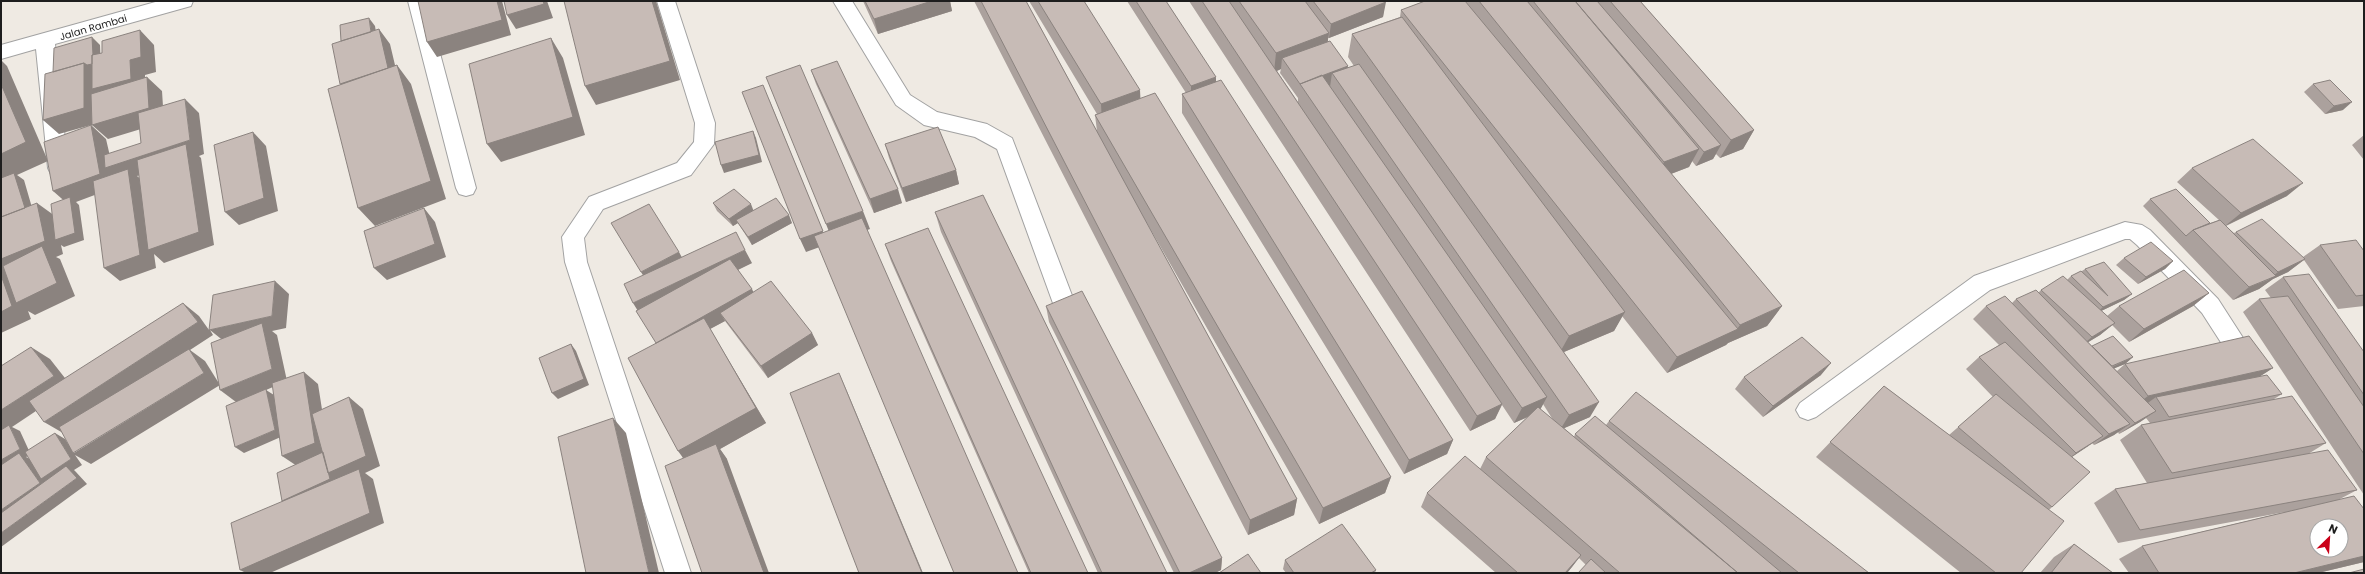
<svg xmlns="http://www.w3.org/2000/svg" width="2365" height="574" font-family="Poppins,sans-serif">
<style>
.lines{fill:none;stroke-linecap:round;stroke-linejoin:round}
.minor-casing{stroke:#a2a2a2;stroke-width:2}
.minor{fill:#fff;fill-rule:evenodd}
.wall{fill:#aba19d;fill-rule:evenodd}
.shaded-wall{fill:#8b837f;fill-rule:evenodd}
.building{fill:#c7bbb6;stroke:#8b837f;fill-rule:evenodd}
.labels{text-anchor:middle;stroke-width:3;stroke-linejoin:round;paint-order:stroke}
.street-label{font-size:10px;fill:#1e1e1e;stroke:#fff}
</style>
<rect width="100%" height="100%" fill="#efeae3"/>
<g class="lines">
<!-- minor casing -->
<g class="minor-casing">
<path id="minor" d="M159 1H193L191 6 55 44 68 168 65 174 58 176 51 174 48 168 36 49 1 59V45Z
M408 1H426L476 188 473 194 466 196 459 194 456 188Z
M657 1H675L715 123 714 144 691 175 603 209 584 238 587 262 691 573H665L565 262 562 237 589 197 677 163 694 142 695 123Z
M833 1H852L910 95 937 112 987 124 1012 138 1076 306 1073 313 1065 315 1057 313 1054 306 997 149 975 137 924 125 896 105Z
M2125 222 2142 225 2150 230 2218 299 2256 358 2259 365 2256 372 2248 375 2240 372 2202 313 2137 245 2130 239H2125L1990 290 1816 417 1808 420 1800 417 1796 410 1800 403 1974 276Z"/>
</g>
<!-- minor -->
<use href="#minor" class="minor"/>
</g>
<!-- wall -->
<path class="wall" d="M863 1H950L952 11 878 34Z
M974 1H1026L1097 131 1095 115 1097 114 1029 1H1084L1140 99 1391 477 1385 493 1319 524 1144 218 1297 499 1294 515 1248 535Z
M1127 1H1166L1216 82 1453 440 1447 454 1404 474 1182 113V94L1186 93Z
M1189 1H1385L1383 17 1329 38H1328V41L1348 68 1354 66 1348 57 1352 34 1400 17 1401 10 1425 1H1640L1754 130 1743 149 1720 158 1716 154 1713 159 1696 166 1692 161 1689 167 1671 174 1782 306 1767 326 1728 343 1726 345 1667 373 1622 316 1614 331 1564 352 1590 417 1564 428 1574 437 1575 434 1606 425 1609 421 1869 573H1578L1586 565 1579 558 1567 573H1496L1421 507 1427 493 1480 469 1486 457 1528 417 1514 423 1502 405 1495 419 1470 431ZM1281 69 1280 73 1298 98V102L1277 71ZM1543 404 1553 420 1540 409Z
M811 70 902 203 874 213 816 84Z
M2313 84 2343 110 2325 114 2304 92Z
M2364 135V160L2352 145Z
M885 144 956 170 959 184 906 202 889 158Z
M2192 168 2287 196 2226 226 2234 233 2236 232 2303 257 2320 245 2364 251V306L2338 309 2304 260 2288 272 2273 279 2259 289 2233 300 2143 206 2150 199 2210 223 2219 220 2177 182Z
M713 203 753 210 792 223 752 245 738 223 733 226 717 211Z
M935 212 1167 573H1098L941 232Z
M885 244 1088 573H1029L891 261Z
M682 257 752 263 738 270 753 292 812 333 818 345 768 378 728 325 725 321 710 329 766 423 720 449 727 459H683L656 343Z
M2124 258 2173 261 2165 269 2138 284 2116 265Z
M2085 269 2132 294 2124 300 2101 311 2107 316 2119 306 2209 293 2193 306 2129 342 2112 325 2100 335 2088 342 2092 346 2133 357 2125 364 2114 368 2117 371 2125 364 2273 368 2260 376 2282 394 2274 399 2326 443 2308 454 2357 490 2338 500 2364 509V562L2318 573H2129L2119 559 2142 546 2285 512 2118 543 2094 503 2115 489 2147 483 2120 440 2141 425 2150 423 2146 418 2140 422 2119 434 2118 432 2114 435 2094 445 2092 443 2072 457 2052 507 2049 510 2021 573H1961L1816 457 1884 386 1949 435 1993 397 1966 369 1979 357 1999 345 1973 319 1986 306 2012 303 2016 299 2039 292 2041 290 2067 280 2071 276 2082 271Z
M2283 277 2364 352V495L2243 312 2259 299 2271 298 2265 290Z
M1046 306 1222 558 1221 570 1215 573H1174L1049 322Z
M1821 375 1763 417 1735 389 1744 377Z
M2074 544 2113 573H2040L2054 557Z
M1285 560 1376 570 1375 573H1286L1283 569Z"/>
<!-- shaded-wall -->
<path class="shaded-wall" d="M497 1H502L511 35 437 57 427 42Z
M543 1H547L553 18 516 29 507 15Z
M652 1H656L680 80 596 105 585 86Z
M932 1H950L952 11 878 34 874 19Z
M1386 2 1383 17 1329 38 1331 24Z
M369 18 375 26 378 45 372 37Z
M379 29 390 44 399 82 352 98 340 84Z
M140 30 154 45 156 72 145 75V93L147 77 162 91 164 122 108 139 92 125H91L106 139 112 165 190 140 185 99 199 113 204 154 199 156 201 158 214 245 164 263 154 254 156 268 120 281 104 268 116 187 76 202 79 205 84 240 64 247 61 245 63 254 56 257 60 259 75 296 35 315 28 311 31 319 1 333V259L37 203 55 216 69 205 53 191 91 125 59 134 43 120 84 63 92 37 100 45 101 71 130 60ZM189 159 144 182 137 176Z
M1329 33 1326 52 1282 58 1281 69 1274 72 1276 53Z
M551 38 563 58 585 135 501 162 487 144Z
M1 60 7 66 48 161 17 175 24 180 35 218 3 232 1 183Z
M397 65 411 84 446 199 375 226 358 208Z
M1348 66 1346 81 1332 73 1330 87 1300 84Z
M1216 77V91L1191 100V86Z
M1140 90 1141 109 1102 123 1101 104Z
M769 99 828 244 806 252 800 239Z
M2352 102 2343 110 2325 114 2334 106Z
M1754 130 1743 149 1720 158 1731 140Z
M753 131 756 138 762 162 724 173 721 165Z
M253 132 266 146 278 211 239 225 225 212Z
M1721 145 1713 159 1696 166 1704 152Z
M1699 149 1689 167 1655 180 1664 162Z
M956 170 959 184 906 202 902 188Z
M2303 183 2287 196 2225 226 2241 213Z
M898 189 902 203 874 213 870 199Z
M751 204 754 212 736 220 738 223 733 226 729 219Z
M424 208 435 222 446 257 387 280 374 268Z
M863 211 870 229 833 242 826 224Z
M789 215 792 223 752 245 748 237Z
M745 250 752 263 641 316 633 303Z
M679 252 686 265 649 285 641 272Z
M2305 259 2288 272 2273 279 2259 289 2233 300 2249 287 2268 280 2278 272Z
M2173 261 2165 269 2138 284 2146 277Z
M275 281 289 294 286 328 272 331 277 335 287 381 266 390 274 395 283 436 244 453 235 447 275 430 266 390 236 402 220 390 272 369 264 333 225 342 210 330 213 335 190 350 205 361 220 385 91 464 75 455 82 465 74 470 76 472 87 484 1 547V533L77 478 71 472 51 484 44 481 50 489 10 517 1 513V510L40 483 23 459 1 472V460L20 449 11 429 1 435V410L54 376 31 347 50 359 72 387 12 427 20 431 31 455 26 457 30 459 42 478 71 459 55 433 65 439 74 453 204 373 189 350 63 433 44 422 198 322 183 303 199 316 209 330 272 316Z
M752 289 758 302 720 313 725 321 710 329 766 423 720 449 727 459 769 573H764L689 466 678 451 656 343Z
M2209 293 2193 306 2129 342 2144 329Z
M2132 294 2124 300 2095 314 2103 307Z
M1782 306 1767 326 1728 343 1726 345 1667 373 1677 357 1737 329 1740 325Z
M1625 312 1614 331 1559 354 1569 336Z
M2115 323 2100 335 2077 349 2092 337Z
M812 333 818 345 768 378 761 366Z
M571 344 576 351 589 385 558 399 552 393Z
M2133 357 2125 364 2101 374 2110 368Z
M1831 363 1821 375 1763 417 1773 406Z
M2273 368 2256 379 2156 397 2145 405 2132 408 2148 396Z
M304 372 318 384 329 454 349 397 363 409 380 466 365 473 373 479 384 523 270 573H246L240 570 282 501 297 466 282 456Z
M839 373 846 389 923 573H922Z
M1547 397 1539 412 1514 423 1522 408Z
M1599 402 1590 417 1560 430 1569 415Z
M1502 404 1495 419 1470 431 1477 416Z
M2156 411 2140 422 2119 434 2135 423Z
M613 418 626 433 659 573H649Z
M2130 424 2114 435 2094 445 2109 434Z
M2103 436 2087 447 2061 464 2076 453Z
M1453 440 1447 454 1404 474 1409 460Z
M1391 477 1385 493 1319 524 1323 508Z
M1297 499 1294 515 1248 535 1250 520Z
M1581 555 1572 567 1567 573H1565Z
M2364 556V562L2318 573H2294Z
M1222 558 1221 570 1215 573H1189Z"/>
<!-- building -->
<path class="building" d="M418 1H497L502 20 427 42Z
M504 1H543L544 4 507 15Z
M564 1H652L670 61 585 86Z
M865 1H932L874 19Z
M981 1H1026L1297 499 1250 520Z
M1038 1H1084L1140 90 1101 104Z
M1136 1H1166L1216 77 1191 86Z
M1202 1H1229L1502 404 1477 416Z
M1239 1H1305L1329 33 1276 53Z
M1313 1H1385L1386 2 1331 24Z
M1425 1H1465L1738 329 1677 357 1401 10Z
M1479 1H1527L1782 306 1740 325Z
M1533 1H1575L1699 149 1664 162Z
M1578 1H1597L1721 145 1704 152 1576 2Z
M1610 1H1640L1754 130 1731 140Z
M1402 17 1625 312 1569 336 1352 34Z
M369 18 371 32 341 41 340 25Z
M379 29 388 68 340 84 332 44Z
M140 30 141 57 130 60 131 79 92 89V55L102 53V41Z
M92 37 93 55H92V64L87 65 84 63 53 72 54 48Z
M551 38 573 117 487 144 469 64Z
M1330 41 1348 66 1300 84 1282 58Z
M837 61 898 189 870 199 811 70Z
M84 63V108L43 120 45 74Z
M1359 64 1599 402 1569 415 1332 73Z
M397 65 431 181 358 208 328 89Z
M800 65 863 211 826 224 766 77Z
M1322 75 1547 397 1522 408 1300 84Z
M147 77 149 108 92 125 91 94Z
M1221 80 1453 440 1409 460 1182 94Z
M2330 80 2352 102 2334 106 2313 84Z
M1 84 26 142 1 154Z
M763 85 823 231 800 239 742 92Z
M1155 93 1391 477 1323 508 1095 115Z
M185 99 190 140 105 168 104 155 141 143 138 113Z
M91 125 100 174 53 191 44 142Z
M938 127 956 170 902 188 885 144Z
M753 131 759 155 721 165 715 142Z
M253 132 264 198 225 212 214 145Z
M2253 139 2303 183 2241 213 2192 168Z
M186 144 199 232 148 250 137 160Z
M128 169 140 255 104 268 93 181Z
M14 173 25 208 1 217V178Z
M734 189 751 204 729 219 713 203Z
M2176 189 2210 223 2193 230 2186 236 2150 199Z
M983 195 1167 573H1102L935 212Z
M70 197 75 233 55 240 51 204Z
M776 198 789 215 748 237 736 220Z
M37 203 45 241 1 259V217Z
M649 204 679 252 641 272 611 223Z
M424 208 435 244 374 268 364 231Z
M862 218 1018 573H954L814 236Z
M2262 219 2305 259 2278 272 2236 232Z
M2220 220 2276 276 2249 287 2193 230Z
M928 228 1088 573H1031L885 244Z
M736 232 745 250 633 303 624 284Z
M2356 240 2364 251V295L2356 296 2320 245Z
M2151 242 2173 261 2146 277 2124 258Z
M42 246 57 283 16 303 3 266Z
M730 259 752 289 656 343 636 311Z
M2104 262 2132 294 2103 307 2071 276 2081 271 2108 296 2085 269Z
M2184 270 2209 293 2144 329 2119 306Z
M2309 274 2364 352V395L2283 277Z
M1 275 12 306 1 312Z
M2063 276 2115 323 2092 337 2041 290Z
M275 281 272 316 209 330 213 295Z
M771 281 812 333 761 366 720 313Z
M2036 290 2156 411 2135 423 2016 299Z
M1082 291 1222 558 1189 573H1180L1046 306Z
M2005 296 2130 424 2109 434 1986 306Z
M2288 296 2364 407V454L2259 299Z
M183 303 198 322 44 422 29 401Z
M704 318 756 408 678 451 628 358Z
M262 323 272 369 220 390 211 343Z
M2113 336 2133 357 2112 366 2092 346Z
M2249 336 2273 368 2148 396 2125 364Z
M1802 337 1831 363 1773 406 1744 377Z
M2005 342 2103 436 2076 453 1979 357Z
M571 344 584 379 552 393 539 358Z
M31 347 54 376 1 410V366Z
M189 349 204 373 73 453 59 427Z
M304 372 315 443 282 456 272 383Z
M839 373 922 573H859L790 393Z
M2267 375 2282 394 2169 417 2156 397Z
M1884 386 2064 521 2021 573H1996L1830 442Z
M266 389 275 430 235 447 226 406Z
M1636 392 1869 573H1799L1609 421Z
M1996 394 2090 472 2052 507 1958 427Z
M2292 396 2326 443 2172 473 2141 425Z
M349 397 366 456 328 473 312 414Z
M1538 407 1738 573H1620L1486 457Z
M1595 416 1782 573H1738L1575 434Z
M613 418 649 573H586L558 437Z
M9 425 20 449 1 460V430Z
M55 433 71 459 41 479 25 452Z
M716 444 764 573H702L665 466Z
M2328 450 2357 490 2140 530 2115 489Z
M323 452 330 479 282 501 277 473Z
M19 453 40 483 1 510V465Z
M1465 456 1581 555 1565 573H1518L1427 493Z
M66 466 77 478 1 533V513Z
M359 469 370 513 240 570 231 523Z
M2354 496 2364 509V556L2294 573H2159L2142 546ZM2317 526H2341V550H2317Z
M1342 524 1376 570 1371 573H1294L1285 560Z
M2074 544 2113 573H2051Z
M1248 554 1261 573H1219Z
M1591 559 1606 573H1578Z
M2364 569V573H2349Z"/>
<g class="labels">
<!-- street labels -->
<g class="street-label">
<text transform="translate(93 27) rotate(-16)" y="4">Jalan Rambai</text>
</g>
</g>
<!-- border -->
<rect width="2365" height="574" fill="none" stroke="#1e1e1e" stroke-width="4"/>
<!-- north arrow -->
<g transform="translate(2329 538) rotate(25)"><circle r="19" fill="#ffffff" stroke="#a5a5a5"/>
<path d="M0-3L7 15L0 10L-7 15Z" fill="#cb0019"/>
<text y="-6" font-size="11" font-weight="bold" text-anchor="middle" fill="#1e1e1e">N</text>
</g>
</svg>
